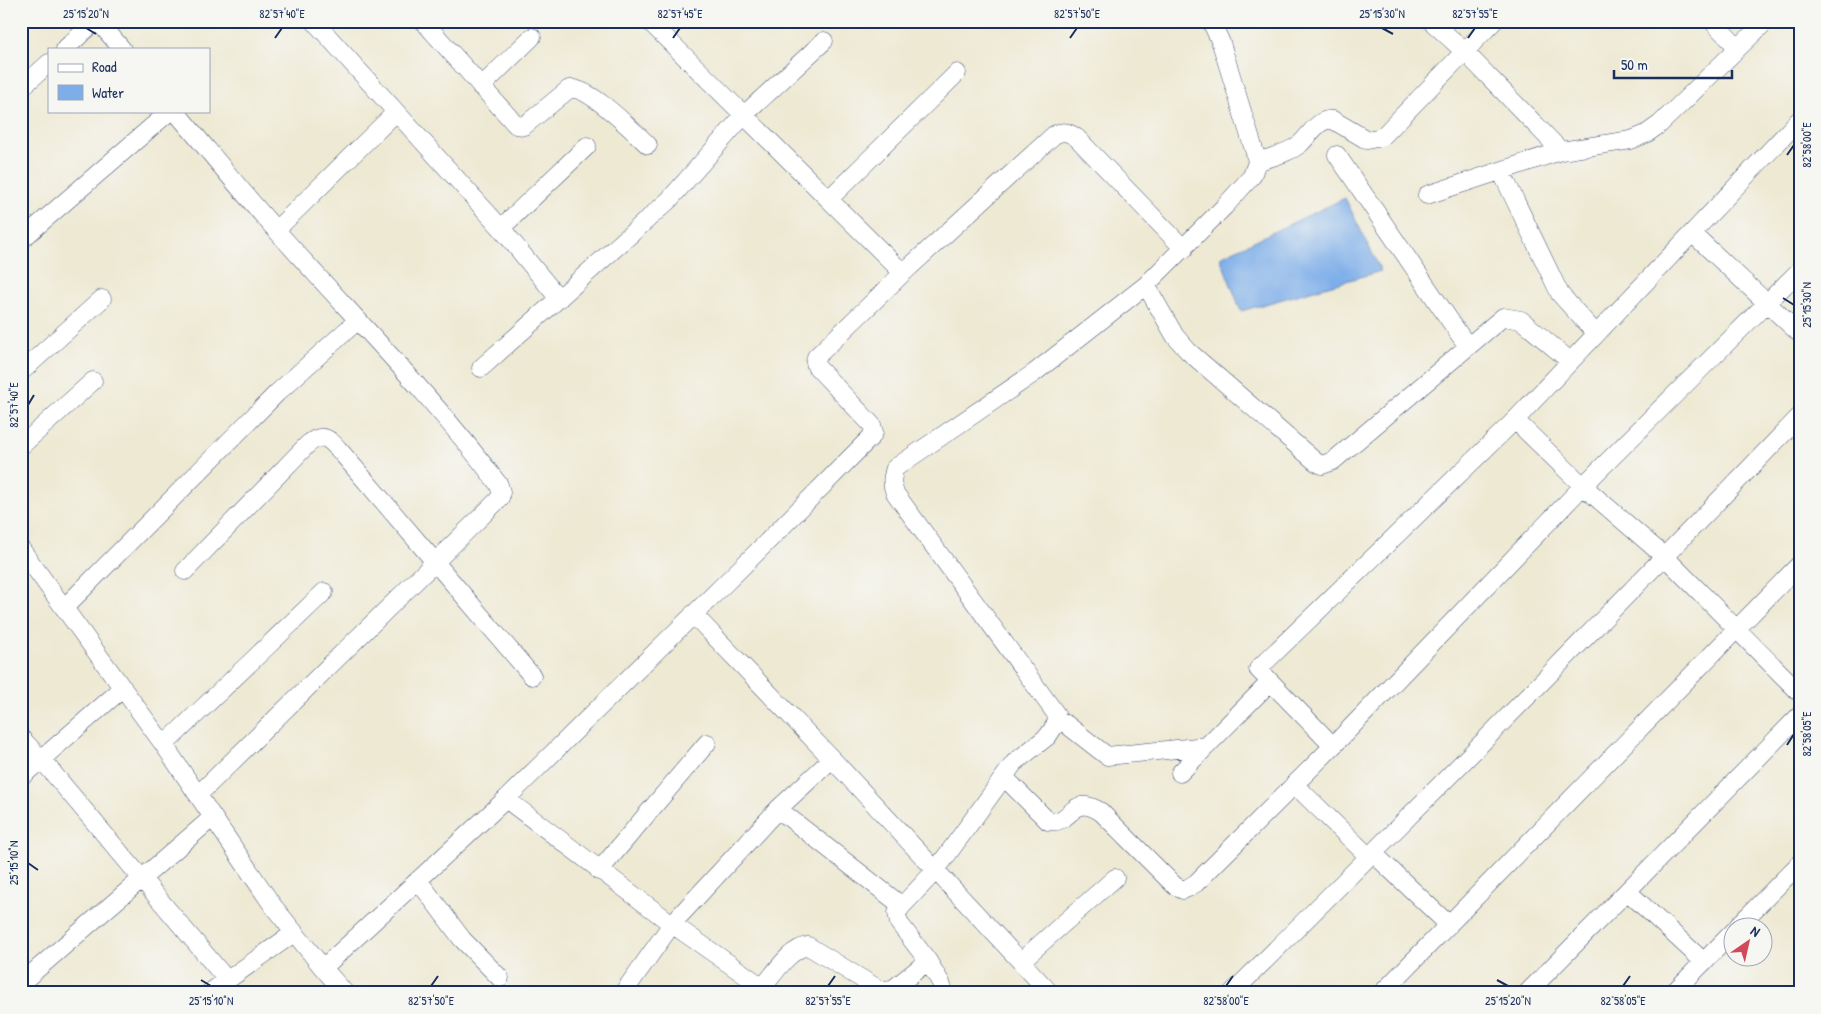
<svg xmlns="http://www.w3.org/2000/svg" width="1821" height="1014" font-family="'Patrick Hand',sans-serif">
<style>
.water{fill:#7eaee9;stroke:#4c6ea4}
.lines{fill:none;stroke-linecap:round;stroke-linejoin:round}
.street-casing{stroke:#3b4b70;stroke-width:19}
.street{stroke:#fff;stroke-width:18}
.ticks{fill:none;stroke:#1b2f5e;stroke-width:2}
.neatline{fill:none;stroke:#1b2f5e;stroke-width:2}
.ticks-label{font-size:12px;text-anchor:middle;fill:#1b2f5e}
</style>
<rect width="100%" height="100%" fill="#f6f6f2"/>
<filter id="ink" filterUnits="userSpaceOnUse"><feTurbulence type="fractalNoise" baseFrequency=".02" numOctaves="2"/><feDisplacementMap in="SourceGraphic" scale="10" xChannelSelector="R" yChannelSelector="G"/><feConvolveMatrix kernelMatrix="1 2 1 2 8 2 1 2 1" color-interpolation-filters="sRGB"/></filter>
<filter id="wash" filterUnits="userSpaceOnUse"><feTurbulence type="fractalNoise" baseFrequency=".0096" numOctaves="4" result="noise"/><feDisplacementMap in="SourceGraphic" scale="20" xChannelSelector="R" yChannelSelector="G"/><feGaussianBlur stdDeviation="1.12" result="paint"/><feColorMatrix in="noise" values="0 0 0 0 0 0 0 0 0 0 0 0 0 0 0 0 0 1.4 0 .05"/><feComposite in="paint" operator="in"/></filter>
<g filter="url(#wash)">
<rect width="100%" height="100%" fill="#eee9d3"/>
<!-- water -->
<path class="water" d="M1345 198 1381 271 1241 311 1220 257Z"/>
</g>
<g filter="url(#ink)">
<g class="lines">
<!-- street casing -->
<g class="street-casing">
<path id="street" d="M98 21 122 49
M314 21 501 228 559 299
M423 21 516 125 524 126 569 89C588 85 634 132 648 145
M649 21 903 273
M1431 21 1464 51 1561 151
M1712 21 1738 48
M65 49 95 21
M481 87 532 37
M21 88 49 63
M175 111C209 151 241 191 276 230 351 315 431 394 499 485L501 492 500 498 435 562 532 676
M1337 155 1468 347
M1257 162C1271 157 1287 154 1300 144 1310 135 1318 118 1333 120L1367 140 1382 137 1494 21
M1501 171 1560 294 1596 334
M1427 195 1561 151 1631 140 1646 134 1660 124 1766 21
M829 199 957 73
M501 228 587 146
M276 230 396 112
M1692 233 1800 334
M21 240 170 111
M1146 285 1175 336 1188 351 1316 462 1322 465 1333 461 1503 317 1521 320 1570 361
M481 368 669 200 744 115 824 41
M21 372 102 299
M1515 420 1583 486 1665 557 1800 693
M21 446 93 381
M21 549 164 745 273 906 323 968 345 993
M185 571 308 444C324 431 330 440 341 452L435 562 199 794
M64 608 277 393 358 320
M693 614 832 759 1050 993
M1057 722 1066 724 1107 756 1207 746
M21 738 42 760 227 980
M164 745 324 592
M1333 746 1258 669 1515 420 1800 119
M1180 773 1270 682
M21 777 123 688
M1004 777 1048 821C1072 826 1071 792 1101 812L1175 886 1183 890 1188 888 1196 883 1333 746 1583 486 1800 270
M1294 784 1369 857
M506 799 756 553 871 437 874 432 872 425 816 366 815 362 816 357 903 273 1054 135C1063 130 1069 132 1077 138L1184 249
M778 809 902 906
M1373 853 1449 925
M599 871 707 743
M418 880 462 939 500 978
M1627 891 1704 962
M1738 926 1800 863
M1021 961 1115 878
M323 968 506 799 672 924 771 993
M21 983 213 817
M763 987C775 973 789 949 808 946L880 990 893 989 928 961
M209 993 294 933
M623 993 672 924 778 809 832 759
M944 993 941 983 928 961 899 923 897 913 902 906 936 870 1014 763 1048 736 1057 722 1056 714 895 493C891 484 892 478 895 468L1034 373 1146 285 1225 206 1252 176 1257 162 1255 153 1221 43 1211 21
M1232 993C1424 803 1613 611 1800 416
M1382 993 1800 564
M1527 993 1800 715
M1673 993 1734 931"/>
</g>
<!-- street -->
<use href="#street" class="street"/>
</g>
</g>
<!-- ticks -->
<path class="ticks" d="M86 28 96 34M1382 28 1393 34M275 38 282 28M673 38 680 28M1070 38 1077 28M1468 38 1475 28M1787 155 1794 145M1783 298 1794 305M28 405 34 395M1787 745 1794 734M28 863 38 870M201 980 211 986M1497 980 1508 986M431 986 438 976M828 986 835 976M1226 986 1233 976M1623 986 1630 976"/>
<!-- margin -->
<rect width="1821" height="1014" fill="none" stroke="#f6f6f2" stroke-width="55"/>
<!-- legend -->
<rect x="48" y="48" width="162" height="65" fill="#f6f6f2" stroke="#9ea6b7"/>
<rect x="58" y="64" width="25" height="8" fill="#ffffff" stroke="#9ea6b7"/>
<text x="92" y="72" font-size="15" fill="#1b2f5e">Road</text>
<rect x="58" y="85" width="25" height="15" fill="#7eaee9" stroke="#9ea6b7"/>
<text x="92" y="98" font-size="15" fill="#1b2f5e">Water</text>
<!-- north arrow -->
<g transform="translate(1748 942) rotate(34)"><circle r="24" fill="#f6f6f2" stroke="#9ea6b7"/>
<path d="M0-4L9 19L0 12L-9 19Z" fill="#d1495b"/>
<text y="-8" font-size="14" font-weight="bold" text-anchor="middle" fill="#1b2f5e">N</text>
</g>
<!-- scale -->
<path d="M1614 70v8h118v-8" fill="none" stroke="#1b2f5e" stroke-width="2.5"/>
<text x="1621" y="70" font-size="15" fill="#1b2f5e" stroke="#f6f6f2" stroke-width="4" paint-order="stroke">50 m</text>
<rect x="28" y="28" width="1766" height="958" class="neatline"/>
<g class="ticks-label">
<text x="86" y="18">25°15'20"N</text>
<text x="282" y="18">82°57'40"E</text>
<text x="680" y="18">82°57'45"E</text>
<text x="1077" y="18">82°57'50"E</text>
<text x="1382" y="18">25°15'30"N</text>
<text x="1475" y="18">82°57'55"E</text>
<text transform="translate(1807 145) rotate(-90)" y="4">82°58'00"E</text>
<text transform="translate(1807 305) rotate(-90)" y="4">25°15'30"N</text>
<text transform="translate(14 405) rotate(-90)" y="4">82°57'40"E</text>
<text transform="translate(1807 734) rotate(-90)" y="4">82°58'05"E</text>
<text transform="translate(14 863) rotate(-90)" y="4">25°15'10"N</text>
<text x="211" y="1005">25°15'10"N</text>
<text x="431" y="1005">82°57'50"E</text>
<text x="828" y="1005">82°57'55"E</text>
<text x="1226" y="1005">82°58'00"E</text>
<text x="1508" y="1005">25°15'20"N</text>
<text x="1623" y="1005">82°58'05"E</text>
</g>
</svg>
